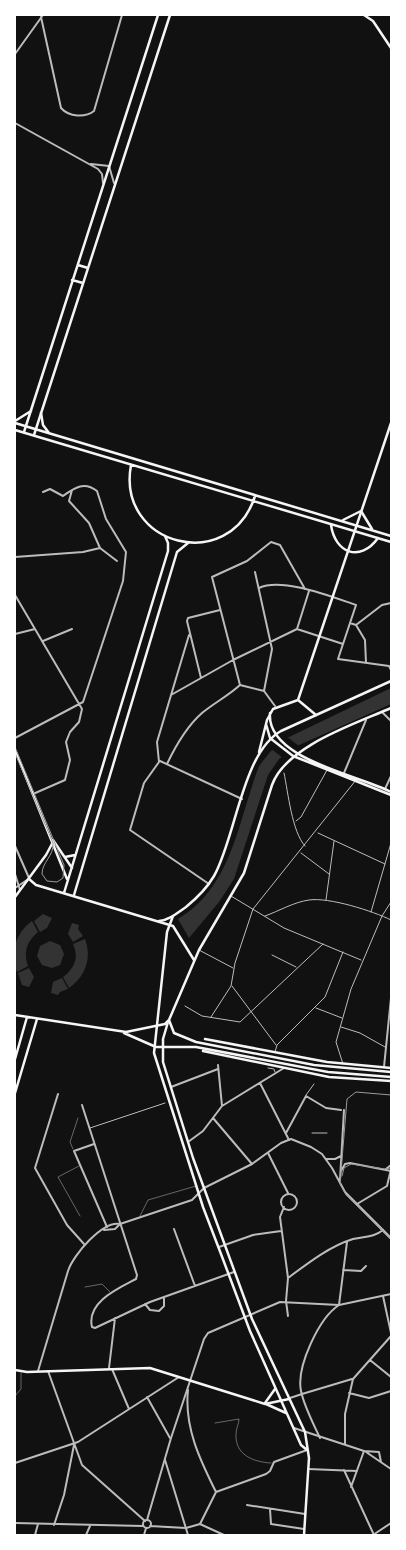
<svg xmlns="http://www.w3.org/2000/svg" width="406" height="1550" font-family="'Public Sans',sans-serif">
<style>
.water{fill:#333}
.pier{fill:#111}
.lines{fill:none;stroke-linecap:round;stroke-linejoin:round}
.service{stroke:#bcbcbc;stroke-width:0.5}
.pedestrian{stroke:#bcbcbc;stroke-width:1}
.minor{stroke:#bcbcbc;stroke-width:2}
.tertiary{stroke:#bcbcbc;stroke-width:2}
.secondary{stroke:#f5f5f5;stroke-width:2.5}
.primary{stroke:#f5f5f5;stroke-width:2.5}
.tram{stroke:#9a9a9a;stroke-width:1}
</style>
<rect width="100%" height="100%" fill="#111"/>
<!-- water -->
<path class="water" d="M391 688V704L297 746 279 759 268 775 234 879 219 902 189 938 178 919C232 887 238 821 259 766L270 752 287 738Z
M43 914 52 918 47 928 40 932 34 921Z
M32 921 38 932C27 941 23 952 28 966L17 972C9 954 16 932 32 921Z
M72 923 79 925 78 929 83 936 73 942 68 934Z
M85 939C92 958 86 976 69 988L63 977C75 968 79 957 73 944Z
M50 941 60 945 64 954 60 965 52 968 42 965 37 956 40 946Z
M29 968 34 977 29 987 22 985 18 973Z
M62 978 68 989 60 992 58 995 51 993 53 982Z"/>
<!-- pier -->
<path class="pier" d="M286 736 299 746 283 758 270 748Z"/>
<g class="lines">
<!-- service -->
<path class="service" d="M73 1149 70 1142 78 1118
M79 1166 58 1177 80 1216
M140 1216 148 1200 196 1186
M85 1287 102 1284 110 1292
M15 1396 21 1389V1373
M215 1423 239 1419C239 1424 236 1428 236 1434 235 1455 253 1462 271 1463"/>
<!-- pedestrian -->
<path class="pedestrian" d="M284 773C288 792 292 832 305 846
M296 821 301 817 327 770
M318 833 385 864
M301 853 329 874
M231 896 284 928 361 960
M326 900 334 841
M371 912 391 843
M265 916C279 911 294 902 309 900 329 897 373 911 391 920
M199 950 233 968
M272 955 296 967
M232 986 276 1045
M185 1006 202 1016 240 1022 323 944
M316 1008 342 1018
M211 1017 231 986 235 963 253 909 356 780
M341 1027 360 1033 385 1047
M275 1052 277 1045 325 997 343 952
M343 1064 336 1042 351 989 382 916 391 902
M268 1068 274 1069 275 1072
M306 1095 314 1084
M90 1128 165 1103
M312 1133H327"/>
<!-- minor -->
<path class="minor" d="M41 17 61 108C69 117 85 118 94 111L122 15
M15 54 43 15
M15 123 98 169 102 174 103 183
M91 164 109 166 114 183
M72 490 69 501 89 523 100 548 117 561
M15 557 83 552 100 548
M255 572 272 649 264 691
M259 588C282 577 332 597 356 605L338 659 389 666 391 670
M15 595 82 709 79 722 70 732 66 742 70 760 65 780 33 794
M350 623 356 625 365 640 366 663
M356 625 382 605 391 603
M297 629 309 591
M15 634 35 629
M189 635 157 742 159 762 144 783 130 830 209 884
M43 641 72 629
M201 678 187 621 188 618 220 610
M240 685 212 577 247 561 271 542 280 545 305 589
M240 685 264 691 275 706
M171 695 233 660 297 629 343 644
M382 712 391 721
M15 738 83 702 123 581 126 552 106 519 97 491C84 481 74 488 63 496L50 489 43 492
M160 761 242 799
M167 764C176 745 186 727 202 713 214 703 228 696 240 685
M344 773 366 720
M385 789 391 776
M15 846 29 878
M15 874 20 890
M218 1065 222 1106
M384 1067 391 998
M260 1083 289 1140
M171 1087 218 1069
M58 1094 35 1168 67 1225 84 1244
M82 1105 137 1275 136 1279C119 1288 86 1302 92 1327L95 1328 150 1302 234 1272
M213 1118 252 1164
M286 1133 306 1096 326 1108 341 1110
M188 1142 203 1131 222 1106 284 1068
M94 1144 74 1151 107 1227
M268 1153 288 1193
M326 1159H335L341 1156
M386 1169 391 1165
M341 1171 345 1164 350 1163 391 1171
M340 1180 344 1110
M281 1202a8 8 0 1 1 16 0a8 8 0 1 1-16 0Z
M357 1204 387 1186 391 1169
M284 1207 280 1217 288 1278
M174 1229 195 1286
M219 1247 253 1235 281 1231
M343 1270 361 1271 366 1266
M383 1296 391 1333
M145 1304 150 1310 159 1311 164 1306V1297
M288 1316 286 1301 288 1278C308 1263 330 1246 353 1239 365 1236 373 1238 383 1230
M370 1360 391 1377
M109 1368 115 1318
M112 1369 129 1409
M48 1371 82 1465 145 1521
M188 1390C184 1427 200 1460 216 1492
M349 1393 369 1398 391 1391
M302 1394 352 1379
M147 1397 170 1438
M320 1438C313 1423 304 1406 301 1391 296 1367 319 1318 339 1305L347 1242
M345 1444V1414L353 1379 391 1336
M165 1460 188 1535
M15 1463 78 1442 179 1377
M308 1469 357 1471
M344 1470 374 1535
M351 1487 364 1451
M216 1492 266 1474 270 1471 274 1462 307 1450
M247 1505 305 1514
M270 1509 271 1524 304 1529
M200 1524 216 1492
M54 1525 64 1495 74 1445
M35 1535 38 1524
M86 1535 90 1526"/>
<!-- tertiary -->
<path class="tertiary" d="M15 888 27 880
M104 1230 115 1229 120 1224
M38 1371 68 1271C73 1255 103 1220 120 1224L192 1200 204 1188 252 1164 281 1143 291 1139 311 1147 322 1154 332 1168 345 1192 391 1238
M290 1398 302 1394
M294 1428 364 1451 379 1452 381 1462
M366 1452 391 1469
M147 1520 171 1438 204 1339 208 1333 280 1302 339 1305 391 1294
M143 1524a4 4 0 1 1 8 0a4 4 0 1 1-8 0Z
M15 1523 143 1526
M150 1526 186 1528 200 1524 224 1535
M144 1535 146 1528
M373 1535 391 1523"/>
<!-- secondary -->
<path class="secondary" d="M364 15 373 21 391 48
M78 265 88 268
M72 280 83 283
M24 432 158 15
M34 435 170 15
M298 700 391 423
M298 700 316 715
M270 713C266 759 359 775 391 792
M266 724 270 738 293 756 391 795
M259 752 267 720 273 709 298 700
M173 916 167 932 154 1053 203 1207 221 1254 250 1331 301 1445 307 1450
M168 1022 163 1039V1062L193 1158 252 1319 305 1432 309 1458 304 1535
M15 1370 27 1372 150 1368 265 1404 289 1399
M265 1403 275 1389
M266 1404 286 1413"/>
<!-- primary -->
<path class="primary" d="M41 413 43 425 49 433
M15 421 31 411
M15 423 391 536
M15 430 391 542
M131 465C116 546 230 575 255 496
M343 520 361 511 372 529
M331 525C335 553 360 563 378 538
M15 750 67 879
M53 840 72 868
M65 857 75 855
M29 879 36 885 173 926 194 960
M64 893 168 551V543L165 536
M74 895 177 552 188 543
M15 897 46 855 53 842
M159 921C169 920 177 913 186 907 197 898 207 888 214 876 236 837 242 753 281 731L391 681
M15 1015 126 1032 165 1024 169 1020 199 950 244 873 272 785C286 746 355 724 391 708
M169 1020 174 1033 196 1042 314 1065 391 1072
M124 1033 156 1047H196L328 1072 391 1077
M205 1039 327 1062 391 1068
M203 1051 329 1077 391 1081
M15 1059 27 1017
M15 1093 37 1019"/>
<!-- tram -->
<path class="tram" d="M15 747 64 865 63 878 57 882 47 881 42 874C42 862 54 856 53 843L15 753
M391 1095 356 1092 347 1099 340 1184 346 1195 391 1240
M342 1176 344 1168 351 1164 385 1169 391 1168"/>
</g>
<!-- border -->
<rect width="406" height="1550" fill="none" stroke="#ffffff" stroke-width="32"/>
</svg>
